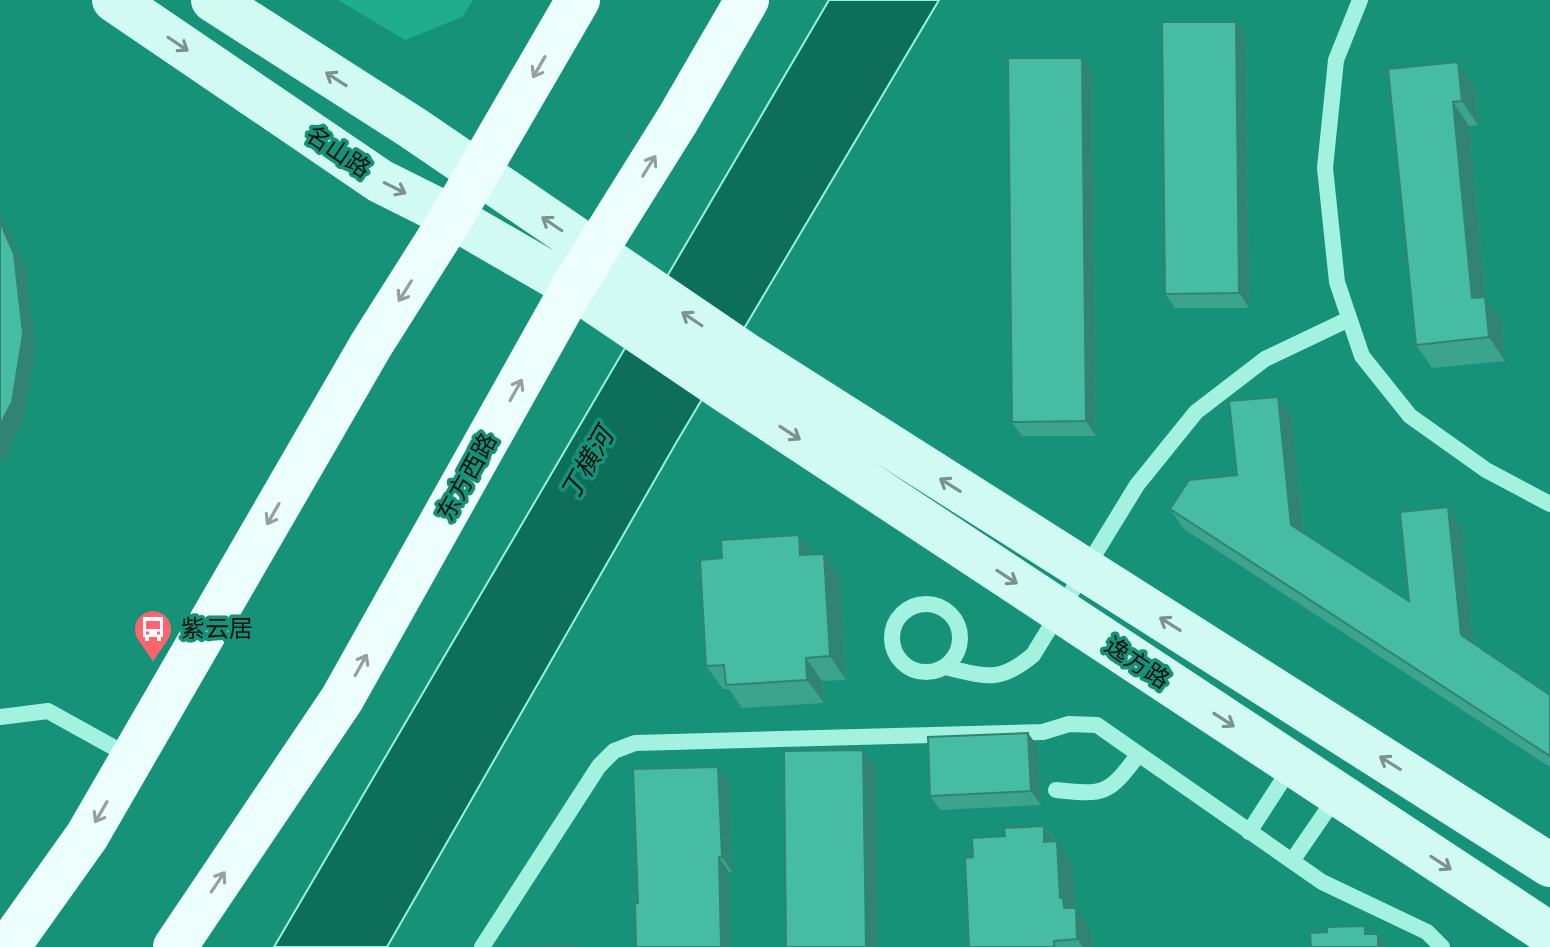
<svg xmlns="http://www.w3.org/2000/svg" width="1550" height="947" font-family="'Asap Condensed','Noto Sans SC',sans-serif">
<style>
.green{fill:#20ad8d}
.water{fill:#0d6e5a;stroke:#95f4dd;stroke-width:2}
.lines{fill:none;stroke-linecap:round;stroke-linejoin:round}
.lane{stroke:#a3f1df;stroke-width:16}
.secondary{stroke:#d1fbf2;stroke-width:44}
.primary{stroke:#edfffc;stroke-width:44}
.wall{fill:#3ca38c}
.shaded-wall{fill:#318472}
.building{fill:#46bda3;stroke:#318472;stroke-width:2}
.oneway{stroke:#7b928d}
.oneway2{stroke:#95a09e}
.labels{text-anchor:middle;stroke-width:7;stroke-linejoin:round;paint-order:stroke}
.street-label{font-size:24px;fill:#111;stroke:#159277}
.poi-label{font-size:24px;fill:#111;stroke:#159277;text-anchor:start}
.water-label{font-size:26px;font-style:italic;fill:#111;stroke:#159277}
</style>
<rect width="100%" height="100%" fill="#159277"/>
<!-- green -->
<path class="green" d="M338 0H473L462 17 405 40Z"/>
<!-- water -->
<path class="water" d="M829 0H939L676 443 387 947H274Z"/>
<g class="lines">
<!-- lane -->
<path class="lane" d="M1360 0 1336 60 1325 168 1337 282 1362 356 1410 416 1486 470 1550 504
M892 638a34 34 0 1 1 68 0a34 34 0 1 1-68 0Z
M944 667C986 676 998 684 1033 655L1137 485 1196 412 1265 359 1349 319
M0 717 48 711 131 757
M1056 790C1105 795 1108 795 1138 755
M1249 832 1291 767
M1292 861 1336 797
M482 947 599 766 614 751 635 743 1043 732 1069 724 1097 725 1322 882 1427 932 1442 947"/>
<!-- secondary -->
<path class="secondary" d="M114 0 380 181 452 217 573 287 725 390 1550 934
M213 0 413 128 745 354 1550 865"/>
<!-- primary -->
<path class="primary" d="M8 947 87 836 371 345 452 217 578 0
M175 947 342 699 573 287 678 119 747 0"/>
</g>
<!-- wall -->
<path class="wall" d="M1236 22 1246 36 1249 308H1175L1165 294Z
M1458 62 1475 86 1478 125 1469 126 1486 298 1502 320 1505 361 1432 368 1416 345Z
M1092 72 1096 436H1022L1012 422Z
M1292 417 1304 533 1409 601 1462 527 1474 644 1550 695V767L1184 529 1170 509 1237 475Z
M813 554 840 577 846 680 822 681 824 703 742 708 729 689H723L706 666Z
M1038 747 1041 805 940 810 930 796Z
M729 781 732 872H729L730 947H636L638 903Z
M1044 826 1073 865 1075 908 1092 931 1093 947H969L973 857 1005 836Z"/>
<!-- shaded-wall -->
<path class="shaded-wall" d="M1236 22 1246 36 1249 308 1239 293Z
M1082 58 1092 72 1096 436 1086 421Z
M1458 62 1475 86 1478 125 1462 101Z
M1453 102 1469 126 1486 298 1502 320 1505 361 1489 337 1472 298Z
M0 212 27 272 35 352 24 420 0 468Z
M1278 397 1292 417 1305 545 1291 525Z
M1448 507 1462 527 1475 655 1461 635Z
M799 535 816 559 800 555Z
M824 554 840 577 846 680 830 656Z
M806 658 822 681 824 703 807 680Z
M1028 733 1038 747 1041 805 1031 791Z
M863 750 876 768 878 947H866Z
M718 767 729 781 732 872 722 857Z
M1044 826 1057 845V841L1073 865 1076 915V908L1092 931 1093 947H1083L1077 939 1060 898 1044 842Z
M719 857 729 872 730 947H721Z
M1365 926 1378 945V934L1387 947H1374L1365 934Z"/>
<!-- building -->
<path class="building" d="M1162 22H1236L1239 293 1165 294Z
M1008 58H1082L1086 421 1012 422Z
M1458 62 1462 101 1453 102 1472 298 1485 297 1489 337 1416 345 1388 69Z
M0 222 14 254 23 334 12 402 0 425Z
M1278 397 1291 525 1409 601 1400 512 1448 507 1461 635 1550 695V756L1170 509 1189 480 1237 475 1229 401Z
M799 535 800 555 824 554 830 656 806 658 807 680 726 685 724 665 706 666 700 560 722 558 721 540Z
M1028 733 1031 791 930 796 928 737Z
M863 750 866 947H786L784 751Z
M718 767 722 857H719L721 947H636L635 904 638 903 633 769Z
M1044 826V842L1057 841 1060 898H1063L1064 908H1076L1077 939 1054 941V947H969L965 858 973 857 972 838 1005 836 1004 828Z
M1365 926V934H1378V947H1311L1310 933 1327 932V927Z
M576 945V947H509Z"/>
<!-- one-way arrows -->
<defs><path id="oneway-shaft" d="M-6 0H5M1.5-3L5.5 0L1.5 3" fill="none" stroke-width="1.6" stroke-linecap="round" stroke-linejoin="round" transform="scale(2)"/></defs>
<g class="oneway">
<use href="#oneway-shaft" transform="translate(178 44) rotate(34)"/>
<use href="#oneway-shaft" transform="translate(336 79) rotate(-147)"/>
<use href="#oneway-shaft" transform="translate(395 188) rotate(27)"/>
<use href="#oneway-shaft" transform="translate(552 224) rotate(-146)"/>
<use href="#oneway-shaft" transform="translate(692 319) rotate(-146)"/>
<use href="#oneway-shaft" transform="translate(790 433) rotate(33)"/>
<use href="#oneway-shaft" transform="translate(950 485) rotate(-148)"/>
<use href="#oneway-shaft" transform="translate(1007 577) rotate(33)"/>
<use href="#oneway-shaft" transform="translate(1170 624) rotate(-148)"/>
<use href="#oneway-shaft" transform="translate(1224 720) rotate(33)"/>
<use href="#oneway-shaft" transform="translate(1390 763) rotate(-148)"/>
<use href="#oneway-shaft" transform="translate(1441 863) rotate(33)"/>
</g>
<g class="oneway2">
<use href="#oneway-shaft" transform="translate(539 67) rotate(120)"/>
<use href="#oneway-shaft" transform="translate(649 166) rotate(-58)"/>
<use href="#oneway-shaft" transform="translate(405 291) rotate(122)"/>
<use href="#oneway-shaft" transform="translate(516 390) rotate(-61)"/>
<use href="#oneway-shaft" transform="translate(273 514) rotate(120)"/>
<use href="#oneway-shaft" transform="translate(361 665) rotate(-61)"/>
<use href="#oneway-shaft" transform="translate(101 812) rotate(120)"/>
<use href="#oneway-shaft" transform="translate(218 882) rotate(-56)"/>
</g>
<!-- icons -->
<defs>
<g id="bus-pin" transform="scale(2)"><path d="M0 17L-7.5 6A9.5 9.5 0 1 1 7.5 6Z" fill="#ff636d" stroke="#159277"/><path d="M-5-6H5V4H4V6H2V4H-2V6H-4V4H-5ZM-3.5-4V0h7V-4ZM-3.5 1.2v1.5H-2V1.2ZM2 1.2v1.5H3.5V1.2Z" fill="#fff"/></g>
</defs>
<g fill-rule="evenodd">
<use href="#bus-pin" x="153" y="629"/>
</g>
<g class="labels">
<!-- street labels -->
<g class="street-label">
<text transform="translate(338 152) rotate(34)" y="8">名山路</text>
<text transform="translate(467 477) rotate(-61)" y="8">东方西路</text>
<text transform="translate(1137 663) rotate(34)" y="8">逸方路</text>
</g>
<!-- poi labels -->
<g class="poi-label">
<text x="181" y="637">紫云居</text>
</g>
<!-- water labels -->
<g class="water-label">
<text transform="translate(587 464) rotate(-60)" y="9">丁横河</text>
</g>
</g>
</svg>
